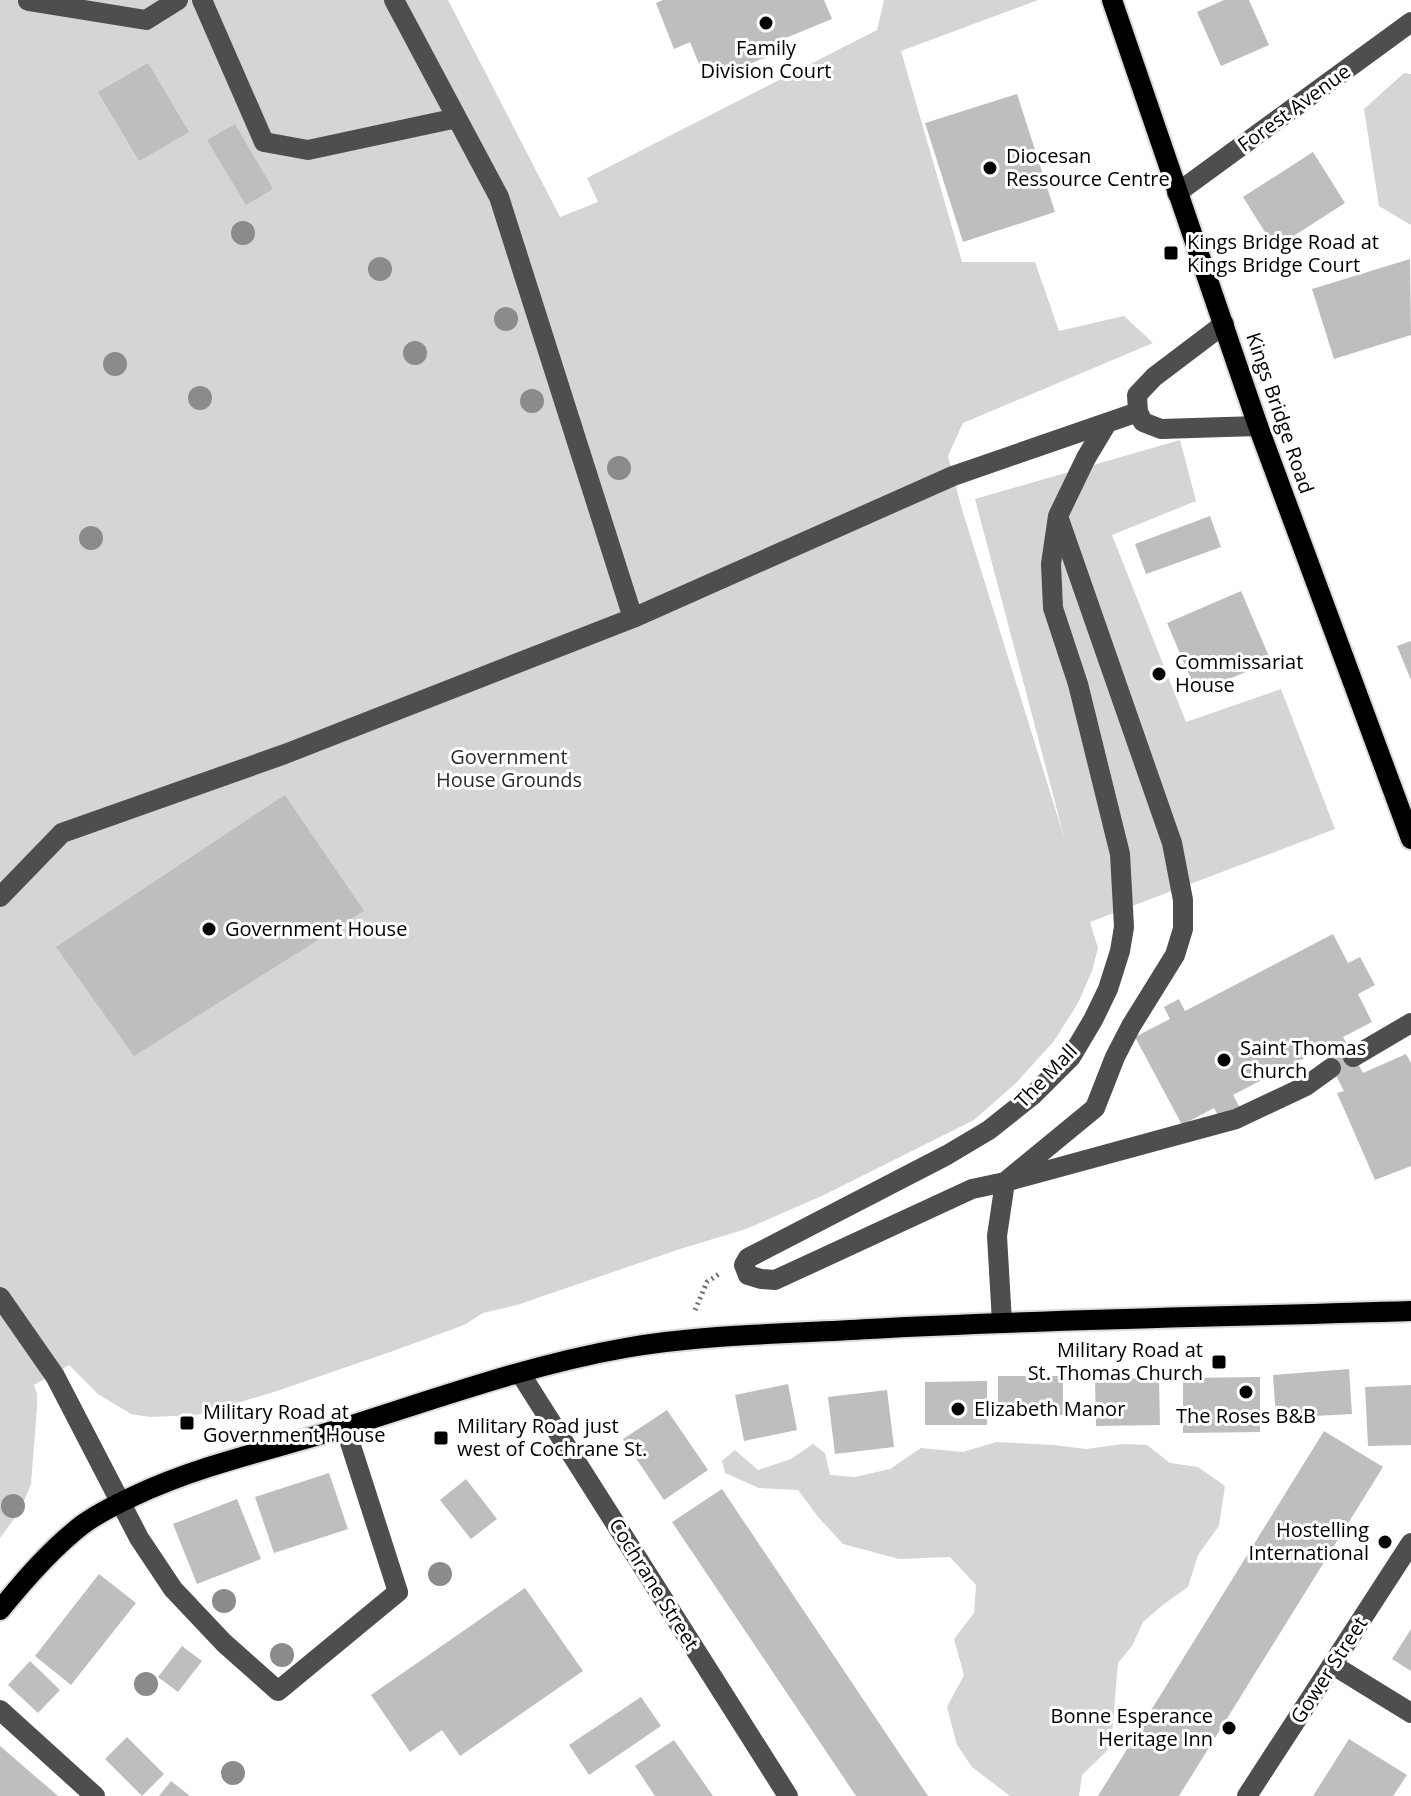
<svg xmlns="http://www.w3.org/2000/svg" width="1411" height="1796" font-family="'Open Sans',sans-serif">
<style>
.green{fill:#d5d5d5}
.building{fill:#bebebe}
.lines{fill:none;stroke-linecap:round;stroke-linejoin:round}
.major-casing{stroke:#dbdbdb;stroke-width:24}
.path{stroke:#707070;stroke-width:5;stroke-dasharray:2 4;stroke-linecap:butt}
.minor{stroke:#4e4e4e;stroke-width:20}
.major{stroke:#000;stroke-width:20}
.tree{fill:#8b8b8b}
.poi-dot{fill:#000;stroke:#fff;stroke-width:3}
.labels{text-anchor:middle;stroke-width:6;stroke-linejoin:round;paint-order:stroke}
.poi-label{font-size:20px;fill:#000;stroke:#fff;text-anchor:start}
.street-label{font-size:20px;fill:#000;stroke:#fff}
.park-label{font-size:20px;fill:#2c2c2c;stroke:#fff}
</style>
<rect width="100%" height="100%" fill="#fff"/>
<!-- green -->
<path class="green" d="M0 0H448L560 217 598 202 587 178 877 30 884 0H1038L901 51 962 262H1035L1059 331 1124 316 1153 343 963 423 948 456 961 506 1065 840 975 499 1180 440 1196 501 1112 535 1186 722 1281 689 1335 829 1090 922 1098 948 1092 971 1078 1003 1054 1041 1016 1083 974 1120 824 1195 746 1229 680 1249 517 1305 483 1313 464 1325 393 1351 277 1391 197 1415 150 1417 131 1414 98 1394 69 1365 34 1385 37 1394V1408L31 1484 20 1511 0 1538Z
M1404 73 1411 74V225L1379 206 1364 109Z
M996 1442 1053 1445 1086 1449 1124 1444 1147 1445 1170 1463 1198 1467 1225 1486 1219 1526 1198 1555 1188 1587 1164 1604 1143 1622 1132 1646 1118 1663 1111 1747 1082 1775 1079 1796H1010L972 1767 957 1745 947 1707 964 1675 954 1639 974 1613 976 1585 950 1557 899 1559 843 1544 819 1518 798 1490 759 1488 725 1473 722 1461 735 1450 758 1470 791 1459 813 1444 825 1453 830 1475 855 1477 890 1469 921 1448 963 1452Z"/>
<!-- building -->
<path class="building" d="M663 0H824L832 19 771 44 774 54 723 75 717 63 701 69 690 42 674 49 656 3Z
M1224 0H1249L1269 45 1221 66 1197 12Z
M148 63 189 132 139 161 98 92Z
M1017 94 1055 212 963 242 925 123Z
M235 124 273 189 246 205 207 140Z
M1313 152 1345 203 1275 248 1243 197Z
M1410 259 1411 335 1334 359 1312 289Z
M1210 516 1221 547 1146 574 1135 544Z
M1241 591 1271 661 1197 693 1167 623Z
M1411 641V680L1397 646Z
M285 795 364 911 134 1056 56 947Z
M1333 934 1348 963 1360 957 1375 985 1358 994 1372 1022 1343 1037 1363 1073 1406 1054 1411 1063V1166L1375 1180 1337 1093 1344 1091 1322 1049 1233 1095 1240 1108 1220 1119 1214 1108 1182 1125 1135 1037 1170 1019 1164 1007 1179 999 1185 1011Z
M1349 1369 1352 1414 1276 1418 1273 1375Z
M998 1376H1063V1415L998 1416Z
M1260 1377V1432L1183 1433V1378Z
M1159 1378 1160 1425 1096 1426 1095 1379Z
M987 1381V1425H925V1382Z
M788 1384 797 1430 744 1441 735 1395Z
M1411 1385V1445L1368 1446 1365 1387Z
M887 1390 894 1447 835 1454 828 1397Z
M667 1410 708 1470 664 1500 623 1439Z
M1324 1431 1383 1467 1179 1796H1098Z
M329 1473 348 1529 274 1553 255 1497Z
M466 1479 497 1519 471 1539 440 1500Z
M722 1489 928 1796H856L672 1522Z
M237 1499 261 1559 197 1584 173 1524Z
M99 1574 136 1603 71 1685 35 1656Z
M525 1588 583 1671 460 1756 442 1730 410 1752 371 1695Z
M1411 1629V1671L1392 1659Z
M182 1646 202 1661 178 1692 158 1677Z
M30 1661 60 1690 38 1713 8 1685Z
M641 1697 661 1726 589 1775 569 1745Z
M127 1737 164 1774 142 1796 105 1759Z
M1349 1739 1407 1775 1393 1796H1313Z
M674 1740 713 1796H655L635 1766Z
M0 1746 58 1796H0Z
M171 1781 190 1796H159Z"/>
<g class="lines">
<!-- major casing -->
<g class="major-casing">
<path id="major" d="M1112 0 1258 426 1411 839
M0 1610C25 1579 51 1549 82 1525 98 1513 117 1504 134 1496 202 1464 275 1449 346 1427 438 1398 529 1365 625 1348 705 1334 788 1334 869 1329 1050 1319 1230 1317 1411 1311"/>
</g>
<!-- path -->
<path class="path" d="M695 1310 707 1282 719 1274"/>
<!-- minor -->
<path class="minor" d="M202 0 264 142 308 150 457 118
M394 0 499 197 633 618
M28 1 146 20 178 0
M1177 193 1411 22
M1138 412 1143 422 1161 429 1258 426
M1107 423 1086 458 1058 516 1051 564 1053 608 1078 684 1120 854 1124 927 1120 951 1108 989 1093 1020 1071 1057 1033 1095 989 1130 947 1155 748 1258 744 1265 748 1275 761 1279 775 1280 972 1189 1005 1182 1236 1119 1306 1086 1331 1068
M0 897 62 833 285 754 633 618 953 476 1138 412 1137 395 1154 377 1224 324
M1353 1057 1411 1023
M0 1297 55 1376 139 1538 173 1589 224 1643 278 1691 398 1592 345 1427
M1002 1322 997 1236 1005 1182 1095 1108 1115 1057 1131 1026 1175 955 1183 929V900L1172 843 1059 519
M520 1373 788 1796
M1333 1665 1411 1713
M0 1710 95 1796
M1247 1796 1411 1543"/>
<!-- major -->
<use href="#major" class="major"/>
</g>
<!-- trees -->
<g class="tree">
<circle cx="243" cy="233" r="12"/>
<circle cx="380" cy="269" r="12"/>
<circle cx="506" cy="319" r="12"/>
<circle cx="415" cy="353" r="12"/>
<circle cx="115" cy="364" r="12"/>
<circle cx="200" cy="398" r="12"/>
<circle cx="532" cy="401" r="12"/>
<circle cx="619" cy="468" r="12"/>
<circle cx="91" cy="538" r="12"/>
<circle cx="13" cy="1506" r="12"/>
<circle cx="440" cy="1574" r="12"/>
<circle cx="224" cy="1601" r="12"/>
<circle cx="282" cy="1655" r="12"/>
<circle cx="146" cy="1684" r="12"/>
<circle cx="233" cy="1773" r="12"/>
</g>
<!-- markers -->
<g class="poi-dot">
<circle cx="766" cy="23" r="8"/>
<circle cx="990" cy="168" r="8"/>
<rect x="1163" y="245" width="16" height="16" rx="4"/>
<circle cx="1159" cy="674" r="8"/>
<circle cx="209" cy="929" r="8"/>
<circle cx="1224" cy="1060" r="8"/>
<rect x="1211" y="1354" width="16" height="16" rx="4"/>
<circle cx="1246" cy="1392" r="8"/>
<circle cx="958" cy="1409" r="8"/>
<rect x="179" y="1415" width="16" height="16" rx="4"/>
<rect x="433" y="1430" width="16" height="16" rx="4"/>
<circle cx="1385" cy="1542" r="8"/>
<circle cx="1229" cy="1728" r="8"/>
</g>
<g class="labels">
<!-- poi labels -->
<g class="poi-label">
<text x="766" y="55" text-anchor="middle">Family<tspan x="766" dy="23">Division Court</tspan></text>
<text x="1006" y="163">Diocesan<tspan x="1006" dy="23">Ressource Centre</tspan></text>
<text x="1187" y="249">Kings Bridge Road at<tspan x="1187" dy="23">Kings Bridge Court</tspan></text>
<text x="1175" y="669">Commissariat<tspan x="1175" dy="23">House</tspan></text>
<text x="225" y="936">Government House</text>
<text x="1240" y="1055">Saint Thomas<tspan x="1240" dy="23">Church</tspan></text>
<text x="1203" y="1357" text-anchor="end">Military Road at<tspan x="1203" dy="23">St. Thomas Church</tspan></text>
<text x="974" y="1416">Elizabeth Manor</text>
<text x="203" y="1419">Military Road at<tspan x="203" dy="23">Government House</tspan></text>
<text x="1246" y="1423" text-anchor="middle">The Roses B&amp;B</text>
<text x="457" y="1433">Military Road just<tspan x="457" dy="23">west of Cochrane St.</tspan></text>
<text x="1369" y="1537" text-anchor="end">Hostelling<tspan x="1369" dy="23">International</tspan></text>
<text x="1213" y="1723" text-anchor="end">Bonne Esperance<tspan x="1213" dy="23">Heritage Inn</tspan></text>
</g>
<!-- street labels -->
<g class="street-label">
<text transform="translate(1294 108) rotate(-36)" y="7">Forest Avenue</text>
<text transform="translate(1280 413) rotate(71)" y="7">Kings Bridge Road</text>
<text transform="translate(1046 1076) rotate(-46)" y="7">The Mall</text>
<text transform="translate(654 1584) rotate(58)" y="7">Cochrane Street</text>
<text transform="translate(1329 1670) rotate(-57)" y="7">Gower Street</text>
</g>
<!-- park labels -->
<g class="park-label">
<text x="509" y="764">Government<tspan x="509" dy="23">House Grounds</tspan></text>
</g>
</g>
</svg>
